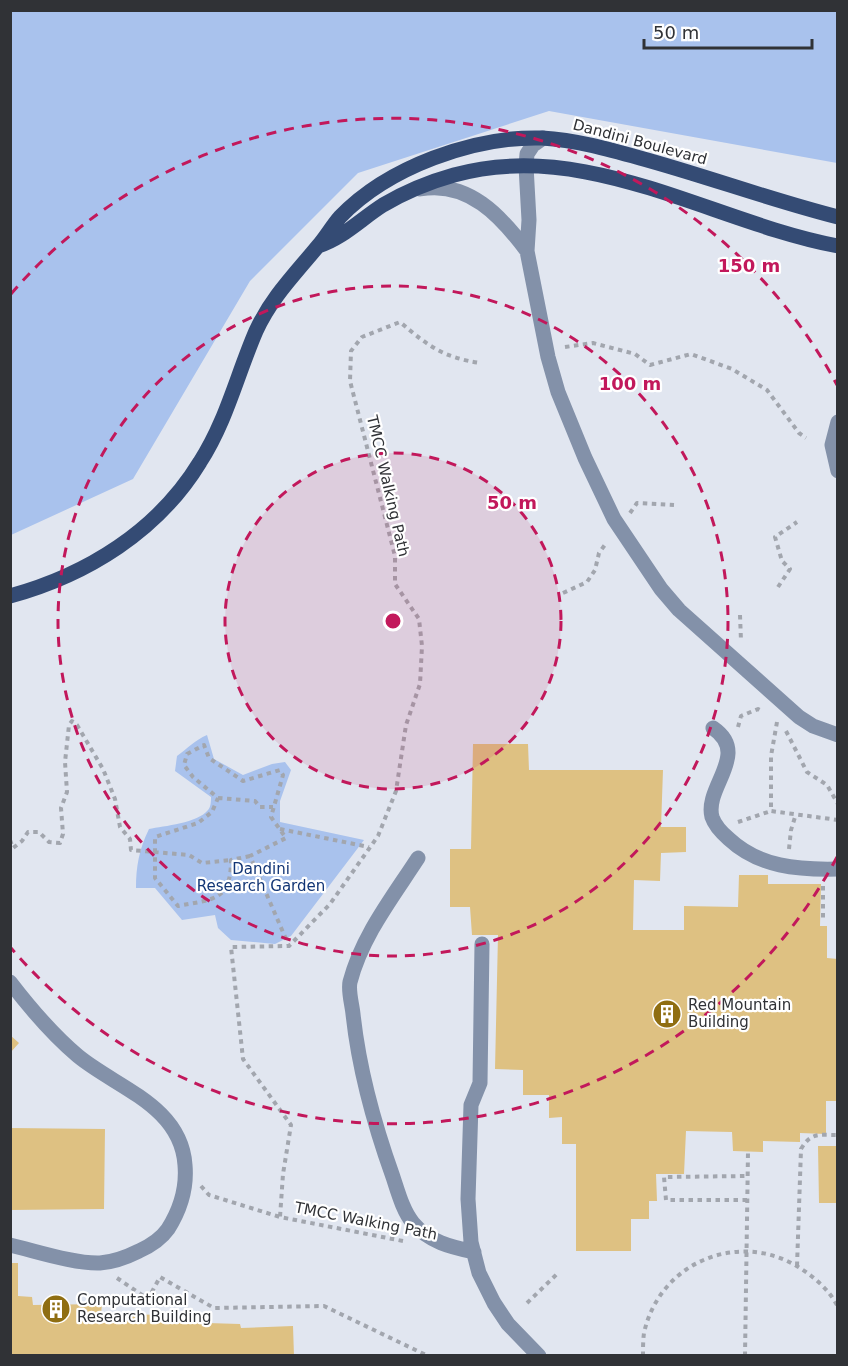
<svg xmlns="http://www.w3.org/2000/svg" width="848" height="1366" font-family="'DejaVu Sans',sans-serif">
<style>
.green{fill:#a9c2ed}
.building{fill:#dec182}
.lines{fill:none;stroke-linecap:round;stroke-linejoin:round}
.path{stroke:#a2a6ae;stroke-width:4;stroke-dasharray:4.5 4.5;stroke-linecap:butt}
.minor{stroke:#8391a9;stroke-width:15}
.major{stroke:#344b74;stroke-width:15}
.ring{fill:none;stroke:#c2185b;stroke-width:3;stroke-dasharray:10 8}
.labels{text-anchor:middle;stroke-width:4.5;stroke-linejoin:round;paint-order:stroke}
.street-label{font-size:15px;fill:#303236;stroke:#fff}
.park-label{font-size:15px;fill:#123575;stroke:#fff}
.poi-label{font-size:15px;fill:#303236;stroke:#fff;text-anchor:start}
.centre{fill:#c2185b;stroke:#fff;stroke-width:3}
.ring-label{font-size:18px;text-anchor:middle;font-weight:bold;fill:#c2185b;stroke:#fff;stroke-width:4.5;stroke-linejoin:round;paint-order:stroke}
</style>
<rect width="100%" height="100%" fill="#e1e6f0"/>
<!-- green -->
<path class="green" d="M10 11H837V163L549 111 358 173 250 281 133 479 11 535Z
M207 735 214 759 243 775 272 764 285 762 291 770 280 801V822L364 840 291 936 275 944 231 940 218 928 215 915 182 920 155 888H136C136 867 139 849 149 829 164 826 198 823 208 810 211 807 211 801 211 797L175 771 177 756C187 749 195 740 207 735Z"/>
<!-- building -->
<path class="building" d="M473 744H528L529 770H663L661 827H686V852L661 853 660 881 634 880 633 930H684V906L738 907 739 875H768V884H821L820 926H827V958L838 959V1101H826V1134L800 1133V1142L763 1141V1152L733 1151 732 1132 686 1131 684 1174H656L657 1201H649V1219H631V1251H576V1144H562V1117L549 1118V1095H523V1070L495 1069 498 935H472L470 907H450V849H471Z
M10 1035 19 1043 10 1053Z
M10 1128 105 1129 104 1209 10 1210Z
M818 1146H838V1203H819Z
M10 1263H18V1296L32 1297 33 1305 102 1304 101 1314 175 1315 174 1322 240 1324 241 1328 293 1326 294 1356H10Z"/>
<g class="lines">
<!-- path -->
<path class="path" d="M565 347 593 343 635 354 650 365 691 354 732 369 767 390 799 433 806 438
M630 513 637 503 674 505
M778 587 790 569 782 561 775 537 797 522
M563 593 587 582 595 570 599 553 607 542
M740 615 741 641
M777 722 771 756V811L838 820
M738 727 741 716 758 709 762 711
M786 731 807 772 827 785 838 804
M218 798 255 801 260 807H273
M738 822 771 811
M280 829 369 847
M10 840 13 848 22 841 28 832H39L49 842 60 843 63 834 61 808 67 792 65 762 69 725 72 721 77 725 103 769 115 799 120 827 130 839 131 850 189 855 202 863 231 860
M789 849 791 830 796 814
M250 856 231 860C231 902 212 899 178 906L155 878V837L198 823 212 812 218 798 193 777 184 765 187 754 204 745 209 758 243 781 280 770 283 775 271 817 286 838 250 856 289 946
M823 886V918
M201 1186 209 1195 280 1217
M747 1200H666L664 1177 747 1176
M403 1241 280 1217 283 1174 291 1125 243 1059 231 947 289 946 330 904 378 836 396 791 406 725 420 684 422 646 419 619 395 584V556L350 381 351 351 362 337 400 322C428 346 444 358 481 363
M797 1266 801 1149C811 1132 819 1135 838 1135
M117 1278 148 1299 160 1277 214 1308 324 1306 428 1356
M527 1303 558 1273
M643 1356C643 1348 643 1340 644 1333 659 1264 735 1231 795 1265 812 1275 829 1289 838 1307
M745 1356 748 1152"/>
<!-- minor -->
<path class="minor" d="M543 138 533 145 527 154 526 166 529 220 527 251 548 357 558 392 585 458 614 519 661 589 679 610 799 717 813 726 838 735
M420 189C468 180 501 216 527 251
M838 422 832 445 838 471
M713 728C751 754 704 787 712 817 715 826 722 833 729 839 759 867 798 870 838 869
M418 858C392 898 362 936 350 982 348 991 352 1004 353 1014 359 1070 374 1124 393 1177 398 1192 403 1211 413 1223 429 1242 451 1247 474 1252
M482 944 480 1083 471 1105 468 1199 471 1242 479 1273 494 1303 508 1324 539 1356
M10 982C30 1008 53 1035 78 1056 117 1088 181 1106 185 1165 187 1188 180 1210 168 1229 161 1239 150 1246 139 1251 127 1257 114 1262 100 1263 75 1264 36 1251 10 1245"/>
<!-- major -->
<path class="major" d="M318 246C343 238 361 219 383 205 405 192 429 182 454 175 587 138 711 222 838 246
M10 596C87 575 158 531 200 462 226 422 237 375 256 331 271 298 295 274 318 246 326 237 332 226 340 217 388 167 474 136 542 138 576 140 608 149 640 158 706 176 771 200 838 217"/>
</g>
<!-- distance rings -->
<circle cx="393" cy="621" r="168" fill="#c2185b" fill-opacity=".12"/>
<g class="ring">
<circle cx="393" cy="621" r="168"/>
<circle cx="393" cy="621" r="335"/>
<path d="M837 857A503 503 0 0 1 11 948M11 294A503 503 0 0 1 837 385"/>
</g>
<!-- icons -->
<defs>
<g id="building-disc" transform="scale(1.5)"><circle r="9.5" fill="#8f6e12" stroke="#fff"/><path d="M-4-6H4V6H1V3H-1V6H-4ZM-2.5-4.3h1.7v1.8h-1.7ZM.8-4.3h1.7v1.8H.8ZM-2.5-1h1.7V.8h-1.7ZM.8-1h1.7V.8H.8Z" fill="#fff"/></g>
</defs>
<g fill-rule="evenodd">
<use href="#building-disc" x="667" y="1014"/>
<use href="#building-disc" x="56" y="1309"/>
</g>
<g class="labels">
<!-- street labels -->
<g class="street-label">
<text transform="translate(640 142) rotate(15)" y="5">Dandini Boulevard</text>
<text transform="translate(388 486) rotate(77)" y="5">TMCC Walking Path</text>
<text transform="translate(366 1221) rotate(11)" y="5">TMCC Walking Path</text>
</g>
<!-- park labels -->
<g class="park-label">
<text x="261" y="874">Dandini<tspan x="261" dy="17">Research Garden</tspan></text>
</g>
<!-- poi labels -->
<g class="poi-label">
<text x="688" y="1010">Red Mountain<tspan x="688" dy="17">Building</tspan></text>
<text x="77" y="1305">Computational<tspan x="77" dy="17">Research Building</tspan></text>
</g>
</g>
<circle cx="393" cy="621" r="9" class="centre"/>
<g class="ring-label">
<text x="749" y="272">150 m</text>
<text x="630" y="390">100 m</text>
<text x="512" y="509">50 m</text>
</g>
<!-- border -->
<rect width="848" height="1366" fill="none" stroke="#303236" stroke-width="24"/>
<!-- scale -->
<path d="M644 39v9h168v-9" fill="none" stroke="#303236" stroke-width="3"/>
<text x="653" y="39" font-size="18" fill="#303236" stroke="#ffffff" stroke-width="4.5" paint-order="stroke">50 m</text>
</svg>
